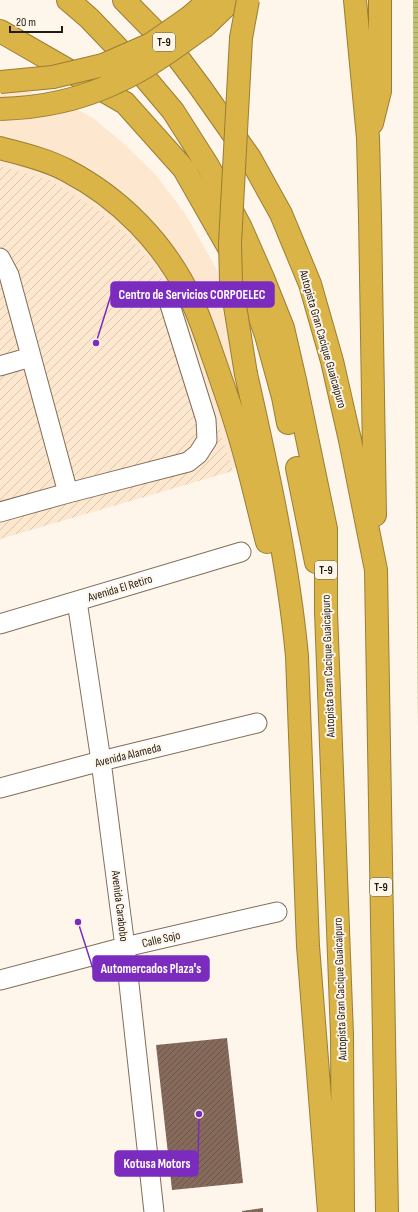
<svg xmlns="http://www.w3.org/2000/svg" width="418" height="1212" font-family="'Sofia Sans Condensed',sans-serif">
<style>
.built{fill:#fde7ce}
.industrial{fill:url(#industrial-furrows)}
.water{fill:url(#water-rules)}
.building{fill:url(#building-hatch)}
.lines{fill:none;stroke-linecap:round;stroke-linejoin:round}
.minor-casing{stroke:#826e58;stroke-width:21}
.highway-casing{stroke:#9a7e34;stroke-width:24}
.minor{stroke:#fff;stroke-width:19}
.highway{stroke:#dab447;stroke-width:22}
.highway-bridge-casing{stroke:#9a7e34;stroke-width:24;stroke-linecap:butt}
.highway-bridge{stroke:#dab447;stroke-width:22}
.labels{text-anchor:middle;stroke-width:4;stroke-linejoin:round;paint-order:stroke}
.shield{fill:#fef5eb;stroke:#645c52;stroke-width:1}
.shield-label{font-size:11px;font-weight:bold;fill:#221a11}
.street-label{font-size:12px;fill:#221a11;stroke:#fef5eb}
.leader{fill:none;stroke:#7b2cbf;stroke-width:1.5}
.callout-dot{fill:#7b2cbf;stroke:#fef5eb;stroke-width:1.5}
.callout{fill:#7b2cbf;stroke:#7b2cbf;stroke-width:1.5}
.callout-label{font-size:13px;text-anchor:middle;font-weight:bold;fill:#fff}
</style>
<defs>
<pattern id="industrial-furrows" width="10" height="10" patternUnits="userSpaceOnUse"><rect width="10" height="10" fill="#fde7ce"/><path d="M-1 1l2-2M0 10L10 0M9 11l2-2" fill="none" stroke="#d9c6b0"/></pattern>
<pattern id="water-rules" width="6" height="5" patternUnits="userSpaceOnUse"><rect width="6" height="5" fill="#c0c072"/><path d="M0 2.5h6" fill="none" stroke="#a5a462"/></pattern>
<pattern id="building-hatch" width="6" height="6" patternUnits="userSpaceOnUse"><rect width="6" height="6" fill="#866b5c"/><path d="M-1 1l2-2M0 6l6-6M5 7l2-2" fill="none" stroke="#6d574b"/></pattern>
</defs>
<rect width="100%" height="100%" fill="#fef5eb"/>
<!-- built -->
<path class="built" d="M0 81 76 109 93 118 123 143 154 173 184 212 216 268 232 303 267 459 0 534Z"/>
<!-- industrial -->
<path class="industrial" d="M0 166 50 180 96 209 130 238 150 262 177 300 233 471 0 539Z"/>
<!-- water -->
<path class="water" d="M413 0H418V728L414 311Z"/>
<!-- building -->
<path class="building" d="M227 1038 243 1183 172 1190 156 1045Z
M263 1208V1212H242V1211Z"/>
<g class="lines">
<!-- minor casing -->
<g class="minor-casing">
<path id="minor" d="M0 258 9 275 68 493
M0 366 31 357
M0 512 68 493 188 462 198 454 207 440 206 420 166 292
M77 601 101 761 125 947 154 1212
M0 624 241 552
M0 788 101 761 257 723
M0 980 125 947 277 912"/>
</g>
<!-- highway casing -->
<g class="highway-casing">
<path id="highway" d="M68 0 89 18 135 66 173 111 208 166 241 228 263 278 283 328 295 380 326 529V612L342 1035 343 1212
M124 0 170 47 200 87 250 158 281 214 310 284 332 361 350 440 376 570 387 1212
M355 0 368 138 370 217 375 515
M191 16 209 0
M205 26 232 0
M0 31 125 103 184 169 246 278 266 335 283 397 288 423
M372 123 380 91V0
M0 148C22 154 45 159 66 170 120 198 164 243 190 297 201 319 208 343 216 365 223 386 231 407 237 428 249 466 257 504 267 542
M246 374C267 467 288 561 297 656L308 946 329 1212
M297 468 316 562"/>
</g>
<!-- minor -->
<use href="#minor" class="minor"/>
<!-- highway -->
<use href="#highway" class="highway"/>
<!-- highway-bridge casing -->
<g class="highway-bridge-casing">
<path id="highway-bridge" d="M0 82 53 77 103 65 151 44 191 16
M0 109C39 108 79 100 115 83 147 69 176 47 205 26
M246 374 231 281 230 243 241 38 248 0"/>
</g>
<!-- highway-bridge -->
<use href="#highway-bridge" class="highway-bridge"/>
</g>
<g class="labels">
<!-- shield labels -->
<g class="shield">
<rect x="153" y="33" width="22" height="18" rx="3"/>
<rect x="315" y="561" width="22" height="18" rx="3"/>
<rect x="370" y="878" width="22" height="18" rx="3"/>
</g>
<g class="shield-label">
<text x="164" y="46">T-9</text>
<text x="326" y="574">T-9</text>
<text x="381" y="891">T-9</text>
</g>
<!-- street labels -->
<g class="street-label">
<text transform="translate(323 339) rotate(74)" y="4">Autopista Gran Cacique Guaicaipuro</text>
<text transform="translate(120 588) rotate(-17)" y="4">Avenida El Retiro</text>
<text transform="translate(328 666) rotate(-92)" y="4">Autopista Gran Cacique Guaicaipuro</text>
<text transform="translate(128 755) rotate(-14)" y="4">Avenida Alameda</text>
<text transform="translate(120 906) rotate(83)" y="4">Avenida Carabobo</text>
<text transform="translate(161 939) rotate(-13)" y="4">Calle Sojo</text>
<text transform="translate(340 989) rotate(-92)" y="4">Autopista Gran Cacique Guaicaipuro</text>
</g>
</g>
<!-- callouts -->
<path class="leader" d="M96 343L111 295M78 922L93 969M199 1114L198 1163"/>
<g class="callout-dot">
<circle cx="96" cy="343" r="4"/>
<circle cx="78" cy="922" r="4"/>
<circle cx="199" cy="1114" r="4"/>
</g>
<g class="callout">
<rect x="111" y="282" width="163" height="25" rx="4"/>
<rect x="93" y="956" width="116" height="25" rx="4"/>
<rect x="115" y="1151" width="83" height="25" rx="4"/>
</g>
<g class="callout-label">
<text x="192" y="299">Centro de Servicios CORPOELEC</text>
<text x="151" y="973">Automercados Plaza's</text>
<text x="157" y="1168">Kotusa Motors</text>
</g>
<!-- scale -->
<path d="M10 26v6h52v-6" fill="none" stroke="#221a11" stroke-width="2"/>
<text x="16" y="26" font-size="12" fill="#221a11" stroke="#fef5eb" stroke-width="3" paint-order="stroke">20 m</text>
</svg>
